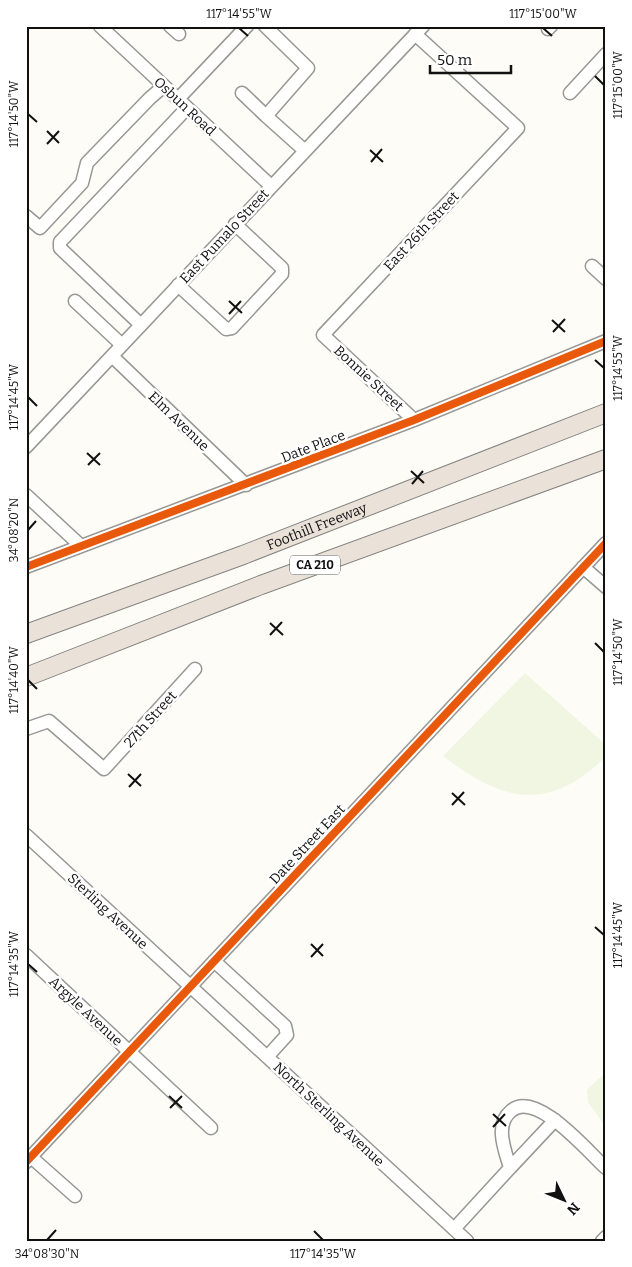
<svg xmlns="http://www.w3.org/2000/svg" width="632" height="1267" font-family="Bitter,serif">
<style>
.pitch{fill:#f0f6e1}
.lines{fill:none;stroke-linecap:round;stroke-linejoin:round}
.minor-casing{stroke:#979795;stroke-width:15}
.highway-casing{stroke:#858482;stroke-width:20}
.minor{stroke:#fffffe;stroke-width:12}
.highway{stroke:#eae1d8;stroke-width:18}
.cycleway-casing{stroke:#fff;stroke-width:11}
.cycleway{stroke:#e8590c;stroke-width:8}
.ticks{fill:none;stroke:#111;stroke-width:2}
.labels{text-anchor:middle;stroke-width:5;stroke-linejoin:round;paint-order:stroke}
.shield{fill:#fff;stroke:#585858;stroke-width:1}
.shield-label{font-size:12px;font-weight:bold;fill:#111}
.street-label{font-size:14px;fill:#111;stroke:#fff}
.neatline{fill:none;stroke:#111;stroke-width:2}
.ticks-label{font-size:12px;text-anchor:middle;fill:#111}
</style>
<rect width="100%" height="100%" fill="#fdfcf7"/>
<!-- pitch -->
<path class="pitch" d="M525 673 606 745V756C549 814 501 801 443 756Z
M606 1072V1127L588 1102 587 1090Z"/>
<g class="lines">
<!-- minor casing -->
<g class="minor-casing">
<path id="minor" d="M100 26 271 186
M170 26 179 34
M265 26 308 68 266 116 304 150
M548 29 551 26
M242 93 266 116
M570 93 606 54
M178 99 247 26
M26 216 40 228 82 183 87 163 150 98 164 86
M592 266 606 279
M178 285 226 329 232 328 282 274V268L235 224
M75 301 122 345
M141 325 60 248V242L187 108
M112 356 246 485
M414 420 323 335 518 128 415 34
M26 447 423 26
M26 495 81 546
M26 567 414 420 606 341
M583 567 606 587
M26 729 49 721 104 769 195 669
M26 835 467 1241
M26 955 211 1128
M214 961 285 1026 287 1035 267 1057
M31 1157 75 1196
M26 1162 606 543
M510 1168 555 1120
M454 1229 510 1168C505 1150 494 1125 511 1111 536 1089 588 1152 606 1168
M602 1241 606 1237"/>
</g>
<!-- highway casing -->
<g class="highway-casing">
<g id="highway">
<path id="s1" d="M26 634 243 555 606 413"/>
<path d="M26 677 261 585 606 459"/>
</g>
</g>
<!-- minor -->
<use href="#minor" class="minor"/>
<!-- highway -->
<use href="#highway" class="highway"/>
<!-- cycleway casing -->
<g class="cycleway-casing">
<path id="cycleway" d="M26 567 414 420 606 341
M26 1162 606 543"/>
</g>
<!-- cycleway -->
<use href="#cycleway" class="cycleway"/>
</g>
<!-- ticks -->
<path class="ticks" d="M239 28 248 36M543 28 552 36M595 76 604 85M28 114 37 122M47 131 59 143M47 144 59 131M370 150 383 162M371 162 382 149M229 301 242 313M229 314 241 301M552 320 565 332M553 332 565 319M595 360 604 368M28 397 37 406M87 453 100 465M88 465 100 453M411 471 424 483M412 484 423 471M28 530 36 521M270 623 283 635M270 635 282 622M595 643 604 652M28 680 37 689M128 774 141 786M129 787 141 774M452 793 465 805M452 805 464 792M595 927 604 935M311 944 323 956M311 957 323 944M28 964 37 972M169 1096 182 1108M170 1108 182 1096M493 1114 506 1126M493 1127 505 1114M314 1231 323 1240M47 1240 56 1230"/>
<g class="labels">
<!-- shield labels -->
<rect class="shield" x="290" y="555.5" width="50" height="19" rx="4"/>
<g class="shield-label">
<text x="315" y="569">CA 210</text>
</g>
<!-- street labels -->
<g class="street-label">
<text transform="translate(185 106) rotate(43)" y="5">Osbun Road</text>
<text transform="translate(421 231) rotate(-47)" y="5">East 26th Street</text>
<text transform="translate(224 236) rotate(-47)" y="5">East Pumalo Street</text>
<text transform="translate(369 378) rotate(43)" y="5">Bonnie Street</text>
<text transform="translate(179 421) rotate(44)" y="5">Elm Avenue</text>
<text transform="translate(313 446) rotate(-21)" y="5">Date Place</text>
<text dy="5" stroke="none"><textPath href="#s1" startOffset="310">Foothill Freeway</textPath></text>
<text transform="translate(150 719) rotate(-48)" y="5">27th Street</text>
<text transform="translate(307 844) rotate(-47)" y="5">Date Street East</text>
<text transform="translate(108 911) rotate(43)" y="5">Sterling Avenue</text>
<text transform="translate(86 1011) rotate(43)" y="5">Argyle Avenue</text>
<text transform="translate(329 1114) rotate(43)" y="5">North Sterling Avenue</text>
</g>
</g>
<!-- border -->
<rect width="632" height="1267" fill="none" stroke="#ffffff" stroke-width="55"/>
<!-- north arrow -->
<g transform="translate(564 1200) rotate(133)" stroke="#ffffff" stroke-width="4" paint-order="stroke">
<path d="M0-4L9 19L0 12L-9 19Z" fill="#111111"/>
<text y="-8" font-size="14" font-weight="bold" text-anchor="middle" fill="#111111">N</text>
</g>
<!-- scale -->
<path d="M430 65v8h81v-8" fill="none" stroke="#111111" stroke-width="2.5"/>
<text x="437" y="65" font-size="15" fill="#111111" stroke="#ffffff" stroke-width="4" paint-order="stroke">50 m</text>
<rect x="28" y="28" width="576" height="1212" class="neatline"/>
<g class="ticks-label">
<text x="239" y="18">117°14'55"W</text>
<text x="543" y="18">117°15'00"W</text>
<text transform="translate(618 85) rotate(-90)" y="4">117°15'00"W</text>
<text transform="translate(14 114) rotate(-90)" y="4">117°14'50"W</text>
<text transform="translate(618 368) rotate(-90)" y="4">117°14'55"W</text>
<text transform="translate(14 397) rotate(-90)" y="4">117°14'45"W</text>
<text transform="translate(14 530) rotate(-90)" y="4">34°08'20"N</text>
<text transform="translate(618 652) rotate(-90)" y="4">117°14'50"W</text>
<text transform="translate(14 680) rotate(-90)" y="4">117°14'40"W</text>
<text transform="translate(618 935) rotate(-90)" y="4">117°14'45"W</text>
<text transform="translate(14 964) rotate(-90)" y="4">117°14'35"W</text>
<text x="47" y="1258">34°08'30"N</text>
<text x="323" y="1258">117°14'35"W</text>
</g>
</svg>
